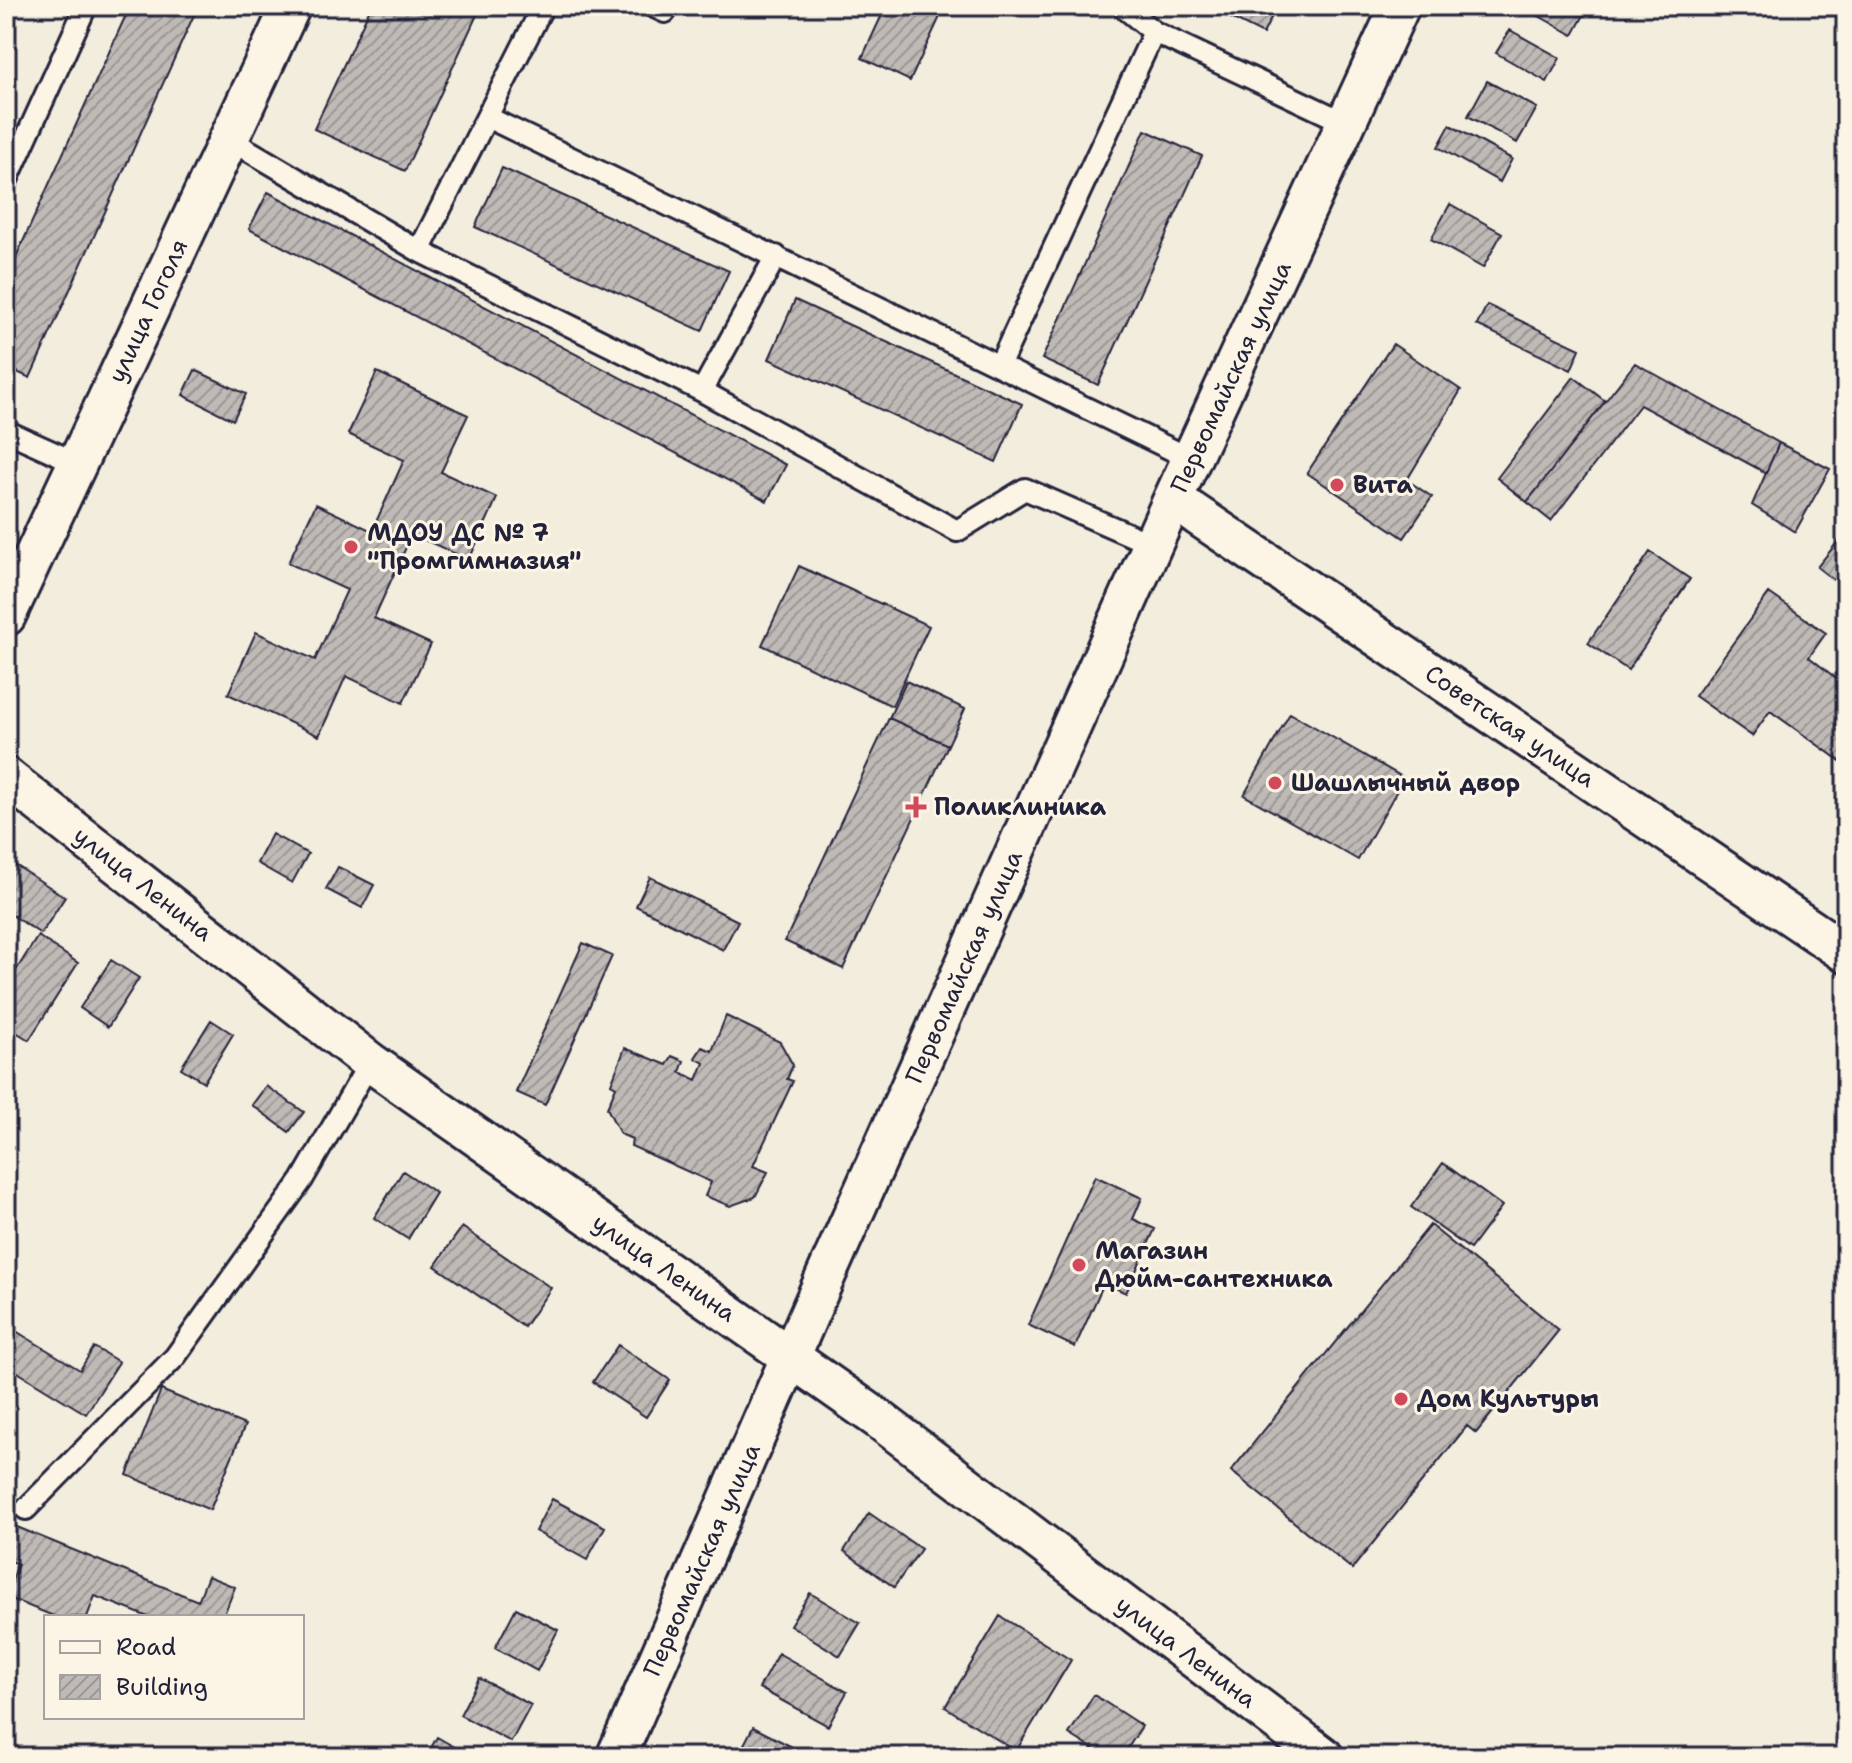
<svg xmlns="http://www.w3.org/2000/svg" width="1852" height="1763" font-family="'Shantell Sans',sans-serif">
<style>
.building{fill:url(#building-hatch);stroke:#22223b;stroke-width:2}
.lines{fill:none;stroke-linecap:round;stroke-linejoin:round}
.lane-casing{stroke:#22223b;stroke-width:26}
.street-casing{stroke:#22223b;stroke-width:44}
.lane{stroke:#fcf5e5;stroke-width:20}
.street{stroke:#fcf5e5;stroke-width:38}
.poi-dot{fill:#d1495b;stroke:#fcf5e5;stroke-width:3}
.labels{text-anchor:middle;stroke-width:6;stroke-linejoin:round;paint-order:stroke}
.street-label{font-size:24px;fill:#22223b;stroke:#fcf5e5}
.poi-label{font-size:24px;font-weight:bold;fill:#22223b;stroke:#fcf5e5;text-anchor:start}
</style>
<defs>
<pattern id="building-hatch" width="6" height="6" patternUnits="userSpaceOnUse" patternTransform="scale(2)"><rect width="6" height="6" fill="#bfbab6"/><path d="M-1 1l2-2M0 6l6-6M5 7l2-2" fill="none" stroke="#9b9795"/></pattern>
</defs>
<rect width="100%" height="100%" fill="#f3edde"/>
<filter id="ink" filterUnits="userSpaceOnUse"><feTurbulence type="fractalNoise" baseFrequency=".0125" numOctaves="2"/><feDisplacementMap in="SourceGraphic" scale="16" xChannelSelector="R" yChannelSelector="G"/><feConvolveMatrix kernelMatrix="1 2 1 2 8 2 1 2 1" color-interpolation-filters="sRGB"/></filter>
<g filter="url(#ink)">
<!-- building -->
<path class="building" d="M130 6H198L30 378 6 367V279Z
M371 6H481L405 171 314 129Z
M886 6H945L910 81 862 58Z
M1207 6H1277L1263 34Z
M1521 6H1589L1573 35Z
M1510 30 1560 58 1547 82 1496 53Z
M1487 81 1537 108 1517 143 1468 116Z
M1450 125 1512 159 1500 182 1438 147Z
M1145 130 1202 156 1098 385 1042 359Z
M502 168 729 271 702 331 475 227Z
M268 192 786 465 767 501 249 229Z
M1450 204 1502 233 1483 268 1431 239Z
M795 300 1022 404 996 462 769 359Z
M1487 305 1580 349 1571 370 1477 325Z
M1393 344 1461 390 1407 480 1432 497 1404 538 1307 473Z
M1635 363 1779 443 1766 473 1640 405 1551 521 1527 502Z
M195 370 246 394 233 420 183 395Z
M377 372 468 415 441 472 497 498 469 560 412 534 374 618 431 644 403 703 346 676 319 736 228 694 256 632 315 660 347 590 288 563 316 504 372 531 404 460 348 434Z
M1574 377 1605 401 1527 502 1497 478Z
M1779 443 1830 469 1795 532 1752 505Z
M1845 533 1846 534V590L1817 567Z
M1650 552 1690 579 1628 670 1588 643Z
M799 566 929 626 892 706 762 645Z
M1769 593 1826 633 1809 657 1846 686V765L1770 711 1752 736 1695 696Z
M906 681 965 709 948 745 889 718Z
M1290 713 1404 778 1358 860 1244 795Z
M889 718 948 745 843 969 785 941Z
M272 834 308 854 292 883 257 863Z
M6 859 65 897 41 934 6 911Z
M338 867 374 885 362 908 326 889Z
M650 877 738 921 723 950 636 906Z
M38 936 78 963 29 1040 6 1026V986Z
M583 943 612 956 545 1105 516 1092Z
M111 960 139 978 108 1027 80 1008Z
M726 1016 780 1042 793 1065 787 1079 793 1081 753 1166 768 1172 755 1197 730 1206 705 1196 711 1182 631 1146 632 1139 620 1134 607 1108 616 1087 611 1084 625 1048 667 1065 672 1056 684 1061 680 1072 697 1080 704 1063 695 1058 702 1047 712 1051Z
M211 1020 233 1034 204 1082 181 1068Z
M266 1086 304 1112 289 1132 252 1105Z
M1443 1163 1502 1206 1470 1249 1411 1207Z
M403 1171 436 1193 408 1239 374 1218Z
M1095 1176 1142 1198 1133 1219 1155 1229 1126 1293 1104 1283 1075 1347 1028 1325Z
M1430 1225 1559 1330 1476 1433 1467 1426 1352 1569 1231 1471Z
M462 1227 551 1288 524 1327 435 1266Z
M6 1325 80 1370 94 1347 119 1362 86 1414 6 1365Z
M618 1345 670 1380 646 1417 593 1382Z
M161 1390 245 1425 210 1510 127 1475Z
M552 1499 605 1527 587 1560 535 1531Z
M869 1513 921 1549 894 1587 844 1551Z
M12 1525 198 1601 208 1576 235 1587 223 1617H148L95 1596 87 1617H56L6 1597 18 1564 6 1559V1538Z
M810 1593 860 1623 840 1656 790 1625Z
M516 1608 558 1630 537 1671 495 1648Z
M1000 1616 1071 1660 1016 1751 945 1707Z
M778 1653 847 1692 828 1726 759 1688Z
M479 1678 531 1705 511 1742 460 1715Z
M1094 1695 1142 1726 1122 1757H1106L1069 1734Z
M753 1727 798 1750 794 1757 738 1756Z
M437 1737 472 1757H426Z"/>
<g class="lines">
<!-- lane casing -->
<g class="lane-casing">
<path id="lane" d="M652 6 665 12 668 6
M1122 6 1154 32 1348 124
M487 117 1193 460
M229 139 419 251 702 391 957 531 1025 489 1153 545
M6 182 86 6
M419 251 543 6
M1000 364 1154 32
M702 391 776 256
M6 431 77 463
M26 1509 175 1357 302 1180 370 1062"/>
</g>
<!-- street casing -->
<g class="street-casing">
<path id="street" d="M1173 499 1846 953
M6 616 291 6
M6 777 370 1062 880 1420 1324 1757
M616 1757 827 1273 1173 499 1400 6"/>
</g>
<!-- lane -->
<use href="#lane" class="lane"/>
<!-- street -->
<use href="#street" class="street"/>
</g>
</g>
<!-- markers -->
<g class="poi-dot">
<circle cx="1337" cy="485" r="8"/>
<circle cx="351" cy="547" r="8"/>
<circle cx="1275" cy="783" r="8"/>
<path d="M912 795h8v8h8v8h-8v8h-8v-8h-8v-8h8z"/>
<circle cx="1079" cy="1265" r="8"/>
<circle cx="1401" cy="1399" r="8"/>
</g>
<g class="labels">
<!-- street labels -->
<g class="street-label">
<text transform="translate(148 311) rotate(-65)" y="8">улица Гоголя</text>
<text transform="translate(1231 377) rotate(-65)" y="8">Первомайская улица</text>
<text transform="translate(1510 726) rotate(34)" y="8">Советская улица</text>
<text transform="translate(143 884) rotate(38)" y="8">улица Ленина</text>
<text transform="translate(964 967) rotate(-66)" y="8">Первомайская улица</text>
<text transform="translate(664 1268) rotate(35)" y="8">улица Ленина</text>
<text transform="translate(702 1560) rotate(-66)" y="8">Первомайская улица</text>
<text transform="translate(1186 1652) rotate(37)" y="8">улица Ленина</text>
</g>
<!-- poi labels -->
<g class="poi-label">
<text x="1353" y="493">Вита</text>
<text x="367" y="541">МДОУ ДС № 7<tspan x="367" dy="28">"Промгимназия"</tspan></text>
<text x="1291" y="791">Шашлычный двор</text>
<text x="934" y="815">Поликлиника</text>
<text x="1095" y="1259">Магазин<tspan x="1095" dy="28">Дюйм-сантехника</tspan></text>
<text x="1417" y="1407">Дом Культуры</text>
</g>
</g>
<!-- margin -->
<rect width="1852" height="1763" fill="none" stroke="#fcf5e5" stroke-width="32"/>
<rect x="16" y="16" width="1820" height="1731" fill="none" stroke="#22223b" stroke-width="3" filter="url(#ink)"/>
<!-- legend -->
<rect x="44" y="1615" width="260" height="104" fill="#fcf5e5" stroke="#a5a1a1" stroke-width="2"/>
<rect x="60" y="1641" width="40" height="12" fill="#fcf5e5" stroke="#a5a1a1" stroke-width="2"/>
<text x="116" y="1655" font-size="24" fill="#22223b">Road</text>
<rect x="60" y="1675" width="40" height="24" fill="url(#building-hatch)" stroke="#a5a1a1" stroke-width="2"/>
<text x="116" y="1695" font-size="24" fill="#22223b">Building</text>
</svg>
